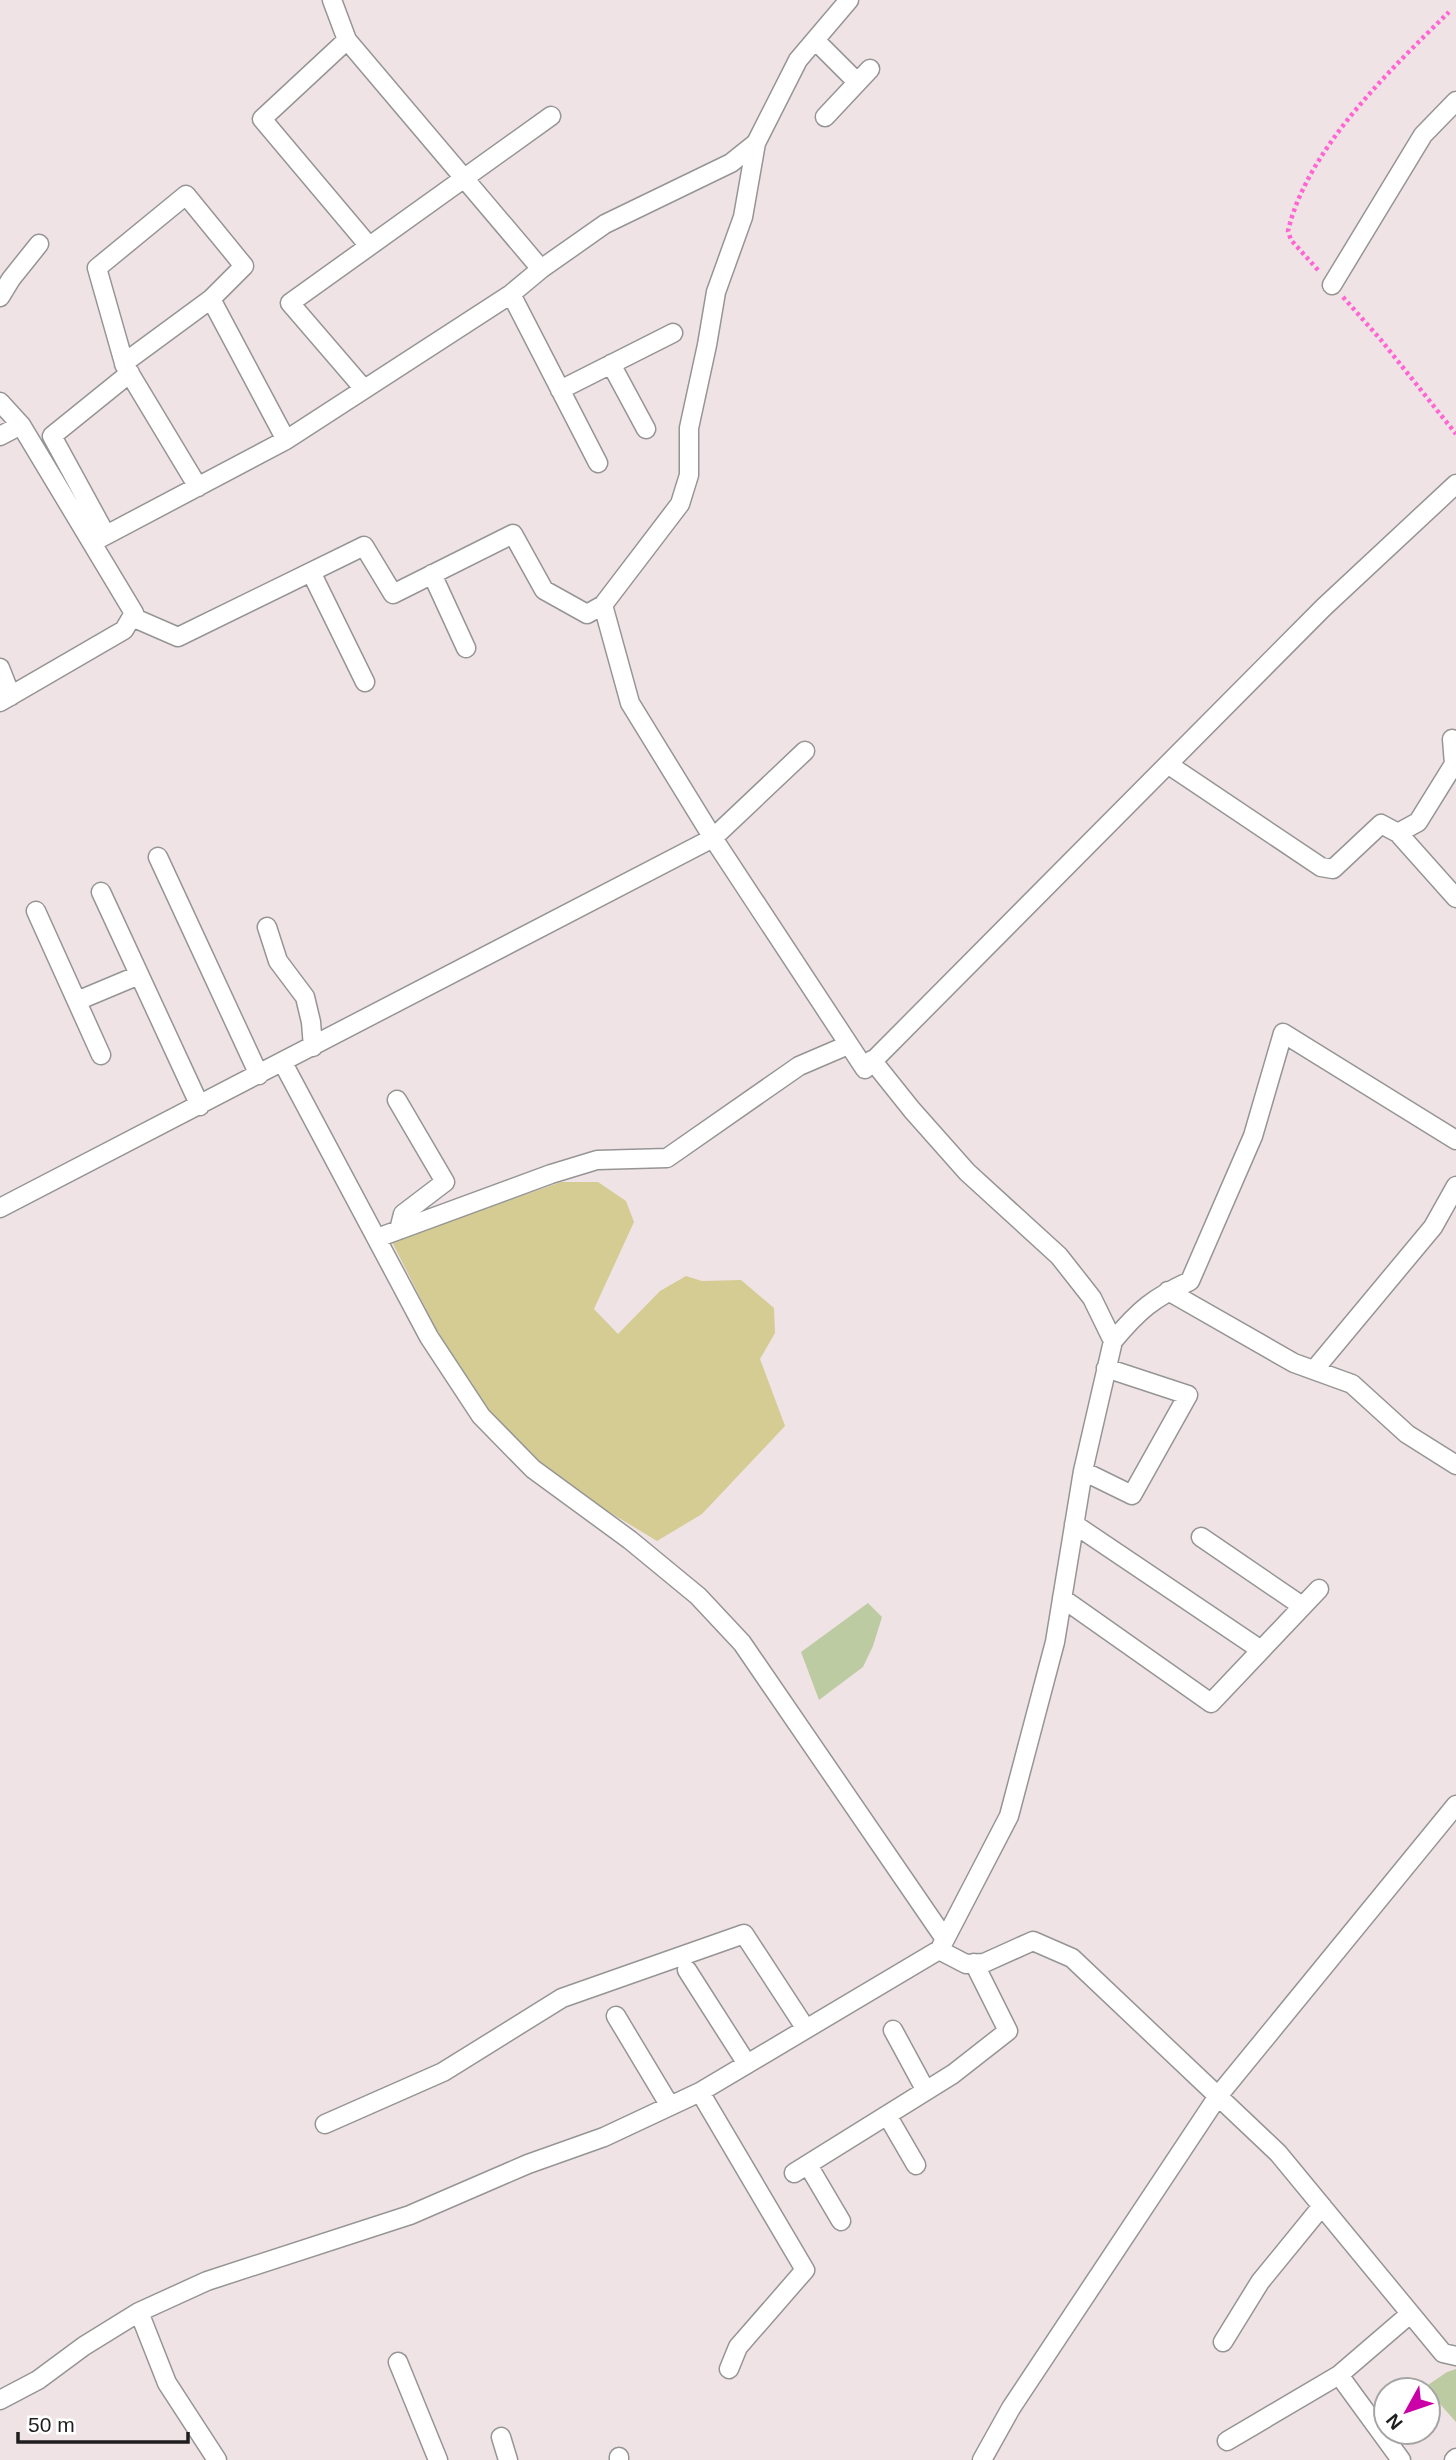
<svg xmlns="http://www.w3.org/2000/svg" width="1456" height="2460" font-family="Helvetica,sans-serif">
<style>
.forest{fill:#d4cc93}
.cemetery{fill:#bdcba2}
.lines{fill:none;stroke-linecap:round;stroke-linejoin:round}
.minor-casing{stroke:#959595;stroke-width:21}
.path{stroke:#ff65d3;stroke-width:4.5;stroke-dasharray:3.5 3.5;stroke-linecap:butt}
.minor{stroke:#fff;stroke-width:18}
</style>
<rect width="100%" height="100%" fill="#f0e3e5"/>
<!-- forest -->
<path class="forest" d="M561 1182H598L626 1201 634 1222 594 1309 618 1334 660 1291 686 1276 702 1281 741 1280 774 1308 775 1333 760 1359 785 1426 702 1514 657 1541 604 1509 537 1462 483 1405 435 1327 392 1242Z"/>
<!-- cemetery -->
<path class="cemetery" d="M868 1603 882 1617 873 1646 863 1667 819 1700 801 1652Z
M1456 2369V2422L1425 2387 1447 2372Z"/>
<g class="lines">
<!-- minor casing -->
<g class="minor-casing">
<path id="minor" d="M332 0 347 40 541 269
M347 40 262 119 369 246
M815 40 857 82
M825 117 870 69
M756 143 743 217 716 292 707 345 689 428V475L680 504 603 605 630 703 713 838 805 751
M186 195 244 266 211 299 124 363 97 268Z
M1332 285 1423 135 1456 101
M511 294 598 463
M0 297 11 279 39 244
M211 299 286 440
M124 364 198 487
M611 364 646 429
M364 389 290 303 551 116
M560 390 673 333
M0 402 21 425 134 613 124 630 0 702
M0 436 21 425
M106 535 52 436 130 373
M93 542 286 440 511 294 541 269 605 224 731 163 756 143 798 60 849 0
M311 572 365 682
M432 574 466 648
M132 617 178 637 364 546 393 594 513 534 544 590 587 614 603 605
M0 668 11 696
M1169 765 1321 867 1333 869 1381 824 1398 833 1456 898
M1398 833 1418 822 1454 764 1452 739
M158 857 259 1075
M101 892 200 1106
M36 911 101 1055
M267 927 278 961 305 997 311 1022 313 1047
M77 1001 139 975
M872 1060 912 1110 967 1172 1059 1256 1092 1298 1113 1341 1083 1471 1055 1642 1009 1816 941 1947
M283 1063 429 1337 481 1416 533 1469 630 1540 698 1596 742 1643 945 1939
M397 1100 445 1182 403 1214 399 1230
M0 1208 713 838 865 1069 1324 607 1456 484
M377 1238 551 1174 597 1160 667 1158 799 1066 848 1045
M1168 1291 1294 1363 1352 1384 1407 1434 1456 1465
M1113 1341C1139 1310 1153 1298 1190 1281L1253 1136 1283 1033 1456 1140
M1314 1370 1433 1227 1456 1186
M1083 1471 1132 1495 1188 1395 1106 1368
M1074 1524 1261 1650
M1201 1537 1302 1606
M1062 1598 1211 1703 1319 1589
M687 1970 747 2064
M616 2016 670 2106
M893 2030 926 2091
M700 2092 805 2270 738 2347 729 2369
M887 2115 916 2165
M325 2124 443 2072 562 1998 744 1934 806 2029
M808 2165 841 2221
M794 2173 953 2074 1008 2031 974 1963
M139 2312 167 2383 217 2460
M1223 2342 1260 2282 1322 2206
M398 2362 438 2460
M1339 2375 1401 2460
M0 2400 38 2380 84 2346 139 2312 207 2281 410 2215 528 2164 604 2137 700 2092 939 1950 966 1964 984 1963 1033 1941 1072 1958 1278 2153 1443 2353 1456 2356
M501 2437 508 2460
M1227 2441 1339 2375 1410 2314
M619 2460V2457
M982 2460 1011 2408 1218 2096 1456 1805
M1454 2460 1456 2458"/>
</g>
<!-- path -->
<path class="path" d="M1318 270 1291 240 1288 231C1307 149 1390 70 1449 12
M1343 297 1381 340 1456 434"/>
<!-- minor -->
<use href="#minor" class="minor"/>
</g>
<!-- north arrow -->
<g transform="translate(1407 2411) rotate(230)"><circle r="33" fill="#ffffff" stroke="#a5a5a5" stroke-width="2"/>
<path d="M0-5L12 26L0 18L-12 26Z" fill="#cc00a7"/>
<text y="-10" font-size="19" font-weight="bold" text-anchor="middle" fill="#1e1e1e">N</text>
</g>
<!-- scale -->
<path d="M18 2432v10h170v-10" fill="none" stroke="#1e1e1e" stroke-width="3.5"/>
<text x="28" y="2432" font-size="21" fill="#1e1e1e" stroke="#ffffff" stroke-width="5" paint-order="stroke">50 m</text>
</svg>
